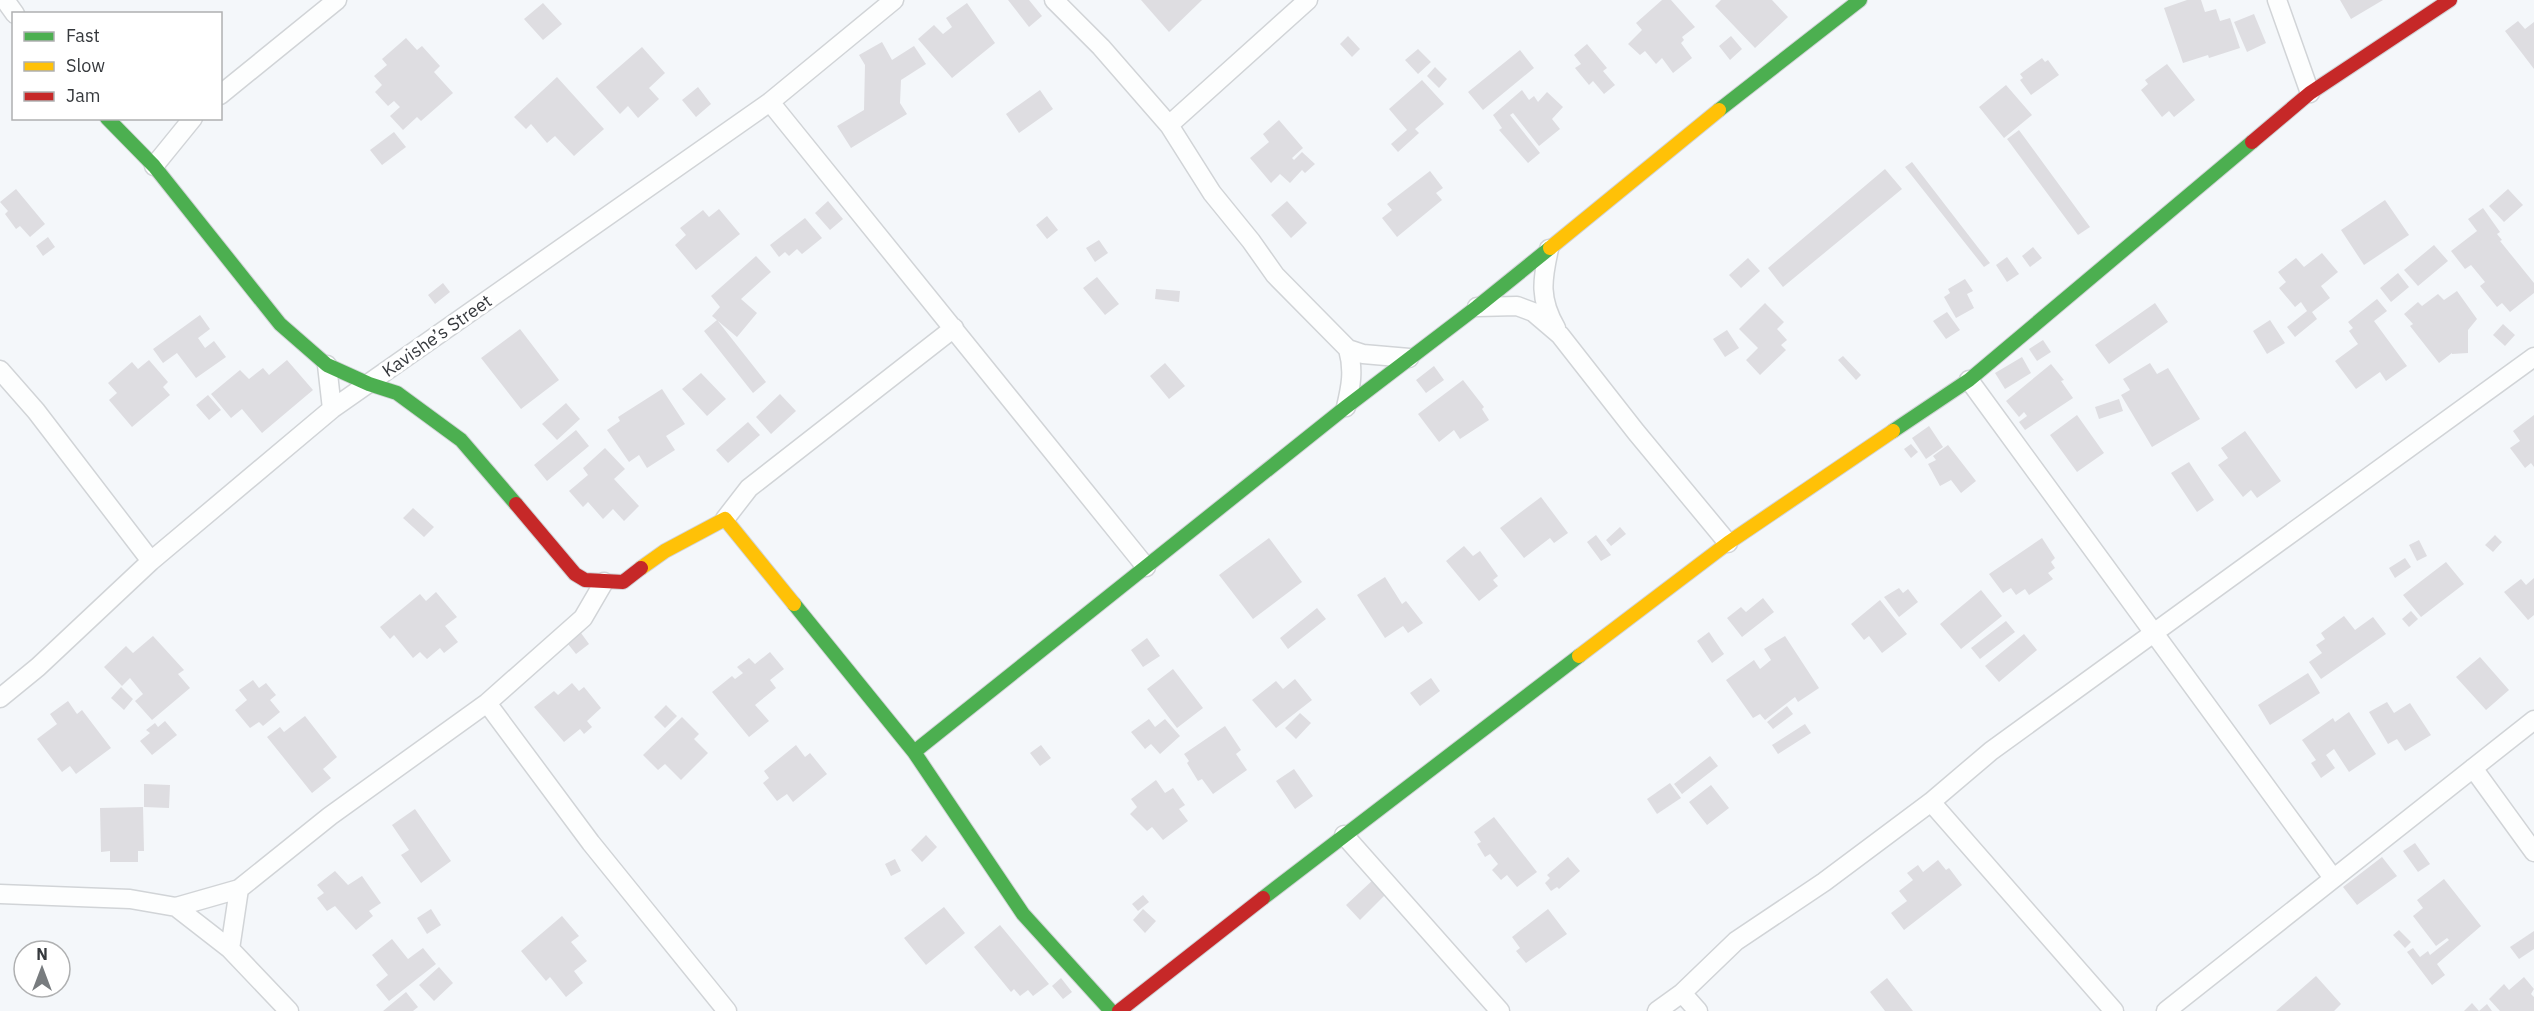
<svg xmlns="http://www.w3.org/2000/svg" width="2534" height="1011" font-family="'IBM Plex Sans',sans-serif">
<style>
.building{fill:#dedde1}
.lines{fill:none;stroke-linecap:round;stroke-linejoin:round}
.street-casing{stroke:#d1d4d7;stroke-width:21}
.fast-casing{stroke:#d1d4d7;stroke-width:16}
.slow-casing{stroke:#d1d4d7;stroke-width:16}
.jam-casing{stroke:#d1d4d7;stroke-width:16}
.street{stroke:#fdfefe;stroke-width:18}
.fast{stroke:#4caf50;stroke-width:14}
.slow{stroke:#ffc107;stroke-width:14}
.jam{stroke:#c62828;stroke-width:14}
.labels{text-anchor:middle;stroke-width:6;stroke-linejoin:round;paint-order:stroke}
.street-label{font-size:18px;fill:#36393d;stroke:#fff}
</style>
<rect width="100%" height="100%" fill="#f4f7fa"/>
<!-- building -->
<path class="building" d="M1008 0H1029L1042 16 1029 27Z
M1141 0H1202L1169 32Z
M1662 0H1671L1695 27 1682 37 1684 40 1681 43 1692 58 1673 73 1662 58 1656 64 1645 51 1640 55 1628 44 1642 30 1636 23Z
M1721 0H1772L1788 17 1755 48 1715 6Z
M2187 0H2201L2205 12 2216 9 2220 21 2230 18 2240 48 2209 58 2208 55 2183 63 2164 8Z
M2340 0H2383L2351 19Z
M543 3 562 24 543 40 524 19Z
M967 3 995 43 952 78 918 39 934 25 943 34 952 27 946 18Z
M2254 14 2266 43 2247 52 2234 22Z
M2518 21 2525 29 2534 22V69L2505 31Z
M1348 36 1360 49 1352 57 1340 44Z
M1731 36 1742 49 1730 60 1719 46Z
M406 38 417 50 422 46 440 66 434 72 453 93 421 121 417 117 403 130 390 116 400 107 394 101 388 106 375 92 382 85 374 76 387 65 382 59Z
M882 42 892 60 914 46 926 64 901 80 900 103 907 114 851 148 837 126 864 110 865 65 859 55Z
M1587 44 1607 68 1603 71 1615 85 1604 94 1593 81 1589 85 1575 68 1581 64 1574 55Z
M642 47 665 73 649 88 659 99 638 118 628 106 620 114 596 87Z
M1418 49 1431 62 1418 74 1405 60Z
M1520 50 1534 68 1483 110 1468 92Z
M2042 58 2045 62 2048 60 2059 75 2031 95 2020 80 2023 78 2020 74Z
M2167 64 2195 100 2174 117 2169 111 2162 117 2141 90 2148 84 2145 80Z
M1435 67 1447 79 1439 88 1427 76Z
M557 77 604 129 574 156 555 136 547 143 531 124 526 129 514 117Z
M1422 80 1444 104 1415 129 1419 133 1398 152 1391 144 1407 130 1389 109Z
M2006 85 2032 115 2004 138 1979 107Z
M698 87 711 104 696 117 682 100Z
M1040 90 1053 109 1019 133 1006 114Z
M1522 90 1529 100 1534 96 1538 102 1547 92 1563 107 1552 119 1560 129 1539 146 1513 113 1510 115 1540 153 1528 163 1499 130 1502 128 1493 115Z
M1279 120 1303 148 1292 158 1294 160 1302 152 1315 164 1305 173 1302 170 1290 183 1280 174 1271 183 1250 158 1269 142 1263 134Z
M2019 130 2090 227 2078 235 2007 139Z
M394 132 406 147 382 165 370 150Z
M1912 162 1990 263 1984 267 1905 167Z
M1885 169 1902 189 1783 287 1768 268Z
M1430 171 1443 188 1436 193 1442 200 1397 237 1382 218 1392 210 1387 204Z
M16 189 45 224 30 237 20 226 16 229 5 214 8 211 0 202Z
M2508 189 2523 205 2504 222 2489 206Z
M2385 200 2409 235 2364 265 2341 230Z
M828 201 843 219 830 230 815 213Z
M1287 201 1307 223 1291 238 1271 215Z
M2483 208 2500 232 2497 234 2502 240 2500 241 2534 283V293L2510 312 2502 303 2497 307 2480 286 2485 282 2471 265 2465 269 2451 251 2477 231 2468 219Z
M719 209 740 234 696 270 675 245 686 235 680 228 703 210 709 217Z
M1047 216 1058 230 1047 239 1036 225Z
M805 218 822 238 802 254 797 249 789 256 785 252 779 257 770 245Z
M48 237 55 247 43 256 36 246Z
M1099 240 1108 253 1095 262 1086 248Z
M2434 245 2448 261 2418 286 2404 270Z
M2033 247 2042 258 2030 267 2022 256Z
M2322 253 2338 272 2321 286 2330 298 2312 312 2317 319 2295 337 2287 327 2307 311 2301 302 2295 307 2279 288 2286 282 2278 272 2296 258 2304 267Z
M756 256 771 272 741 299 757 313 737 337 712 316 720 307 711 296Z
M2007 257 2019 274 2007 282 1996 265Z
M1748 258 1760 271 1741 288 1729 275Z
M2398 273 2409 287 2391 302 2380 288Z
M1097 277 1119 304 1105 315 1083 288Z
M1965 279 1973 291 1967 294 1974 308 1956 318 1944 297 1950 293 1948 289Z
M443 283 450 292 435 304 428 295Z
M1156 289 1180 291 1179 302 1155 299Z
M2457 291 2477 319 2468 330V353L2452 354V353L2439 363 2410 326 2413 324 2404 314 2418 302 2422 306 2438 294 2444 300Z
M2377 299 2387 311 2374 321 2407 366 2386 381 2380 372 2356 389 2335 361 2358 344 2349 331 2353 328 2348 322Z
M1765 303 1784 322 1777 329 1787 340 1781 345 1786 350 1760 375 1746 360 1758 348 1739 329Z
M2155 303 2168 322 2109 364 2095 345Z
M1947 312 1960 330 1946 339 1933 321Z
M200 315 210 329 198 338 205 348 214 341 226 357 196 378 177 353 163 363 153 349Z
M717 320 766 382 753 393 704 331Z
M2270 320 2285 343 2267 354 2253 331Z
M2503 324 2515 335 2505 346 2493 335Z
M520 329 559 380 521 409 481 358Z
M1727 330 1739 348 1725 357 1713 339Z
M2043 340 2051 352 2037 361 2029 349Z
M1843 356 1861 375 1856 380 1838 360Z
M2022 357 2031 373 2005 389 1995 373Z
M149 360 168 382 163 387 170 395 132 427 109 400 117 393 108 383 132 362 138 369Z
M287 360 313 390 262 433 242 409 231 418 211 394 240 370 249 379 263 368 269 375Z
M1165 363 1185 386 1169 399 1150 376Z
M2150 363 2157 374 2168 368 2200 419 2152 447 2121 395 2130 390 2123 379Z
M2051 364 2064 380 2061 381 2073 398 2025 430 2019 422 2027 416 2024 412 2019 417 2006 401Z
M1434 366 1444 380 1426 393 1416 380Z
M701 373 726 399 707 416 682 389Z
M1463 380 1484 407 1482 409 1489 420 1460 439 1454 430 1439 442 1418 414Z
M662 389 685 424 666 436 675 450 647 468 639 455 629 462 607 430 620 421 618 417Z
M780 394 796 411 771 434 756 417Z
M208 395 221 410 209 420 196 405Z
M2119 399 2123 411 2099 419 2095 407Z
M566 403 580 419 557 440 542 424Z
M2077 415 2104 453 2077 472 2050 435Z
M2534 415V467L2531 463 2525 468 2510 448 2520 441 2513 431Z
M748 422 760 435 728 463 716 450Z
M1929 426 1943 447 1926 459 1912 438Z
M576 430 589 446 547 481 534 465Z
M2245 431 2281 481 2257 498 2251 490 2243 497 2218 465 2228 458 2221 448Z
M1911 444 1918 452 1911 458 1904 449Z
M1948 445 1976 481 1961 493 1951 480 1940 486 1928 464 1936 460 1933 456Z
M605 448 625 469 614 479 639 506 624 521 613 509 603 519 588 502 583 507 569 491 588 475 583 468Z
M2189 462 2214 500 2197 512 2171 473Z
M1541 497 1568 533 1554 543 1550 538 1524 558 1500 528Z
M413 508 434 527 424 537 403 518Z
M1620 527 1626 534 1611 546 1606 540Z
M1596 535 1611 555 1601 561 1587 542Z
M2495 535 2502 542 2493 552 2485 545Z
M1269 538 1302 582 1253 619 1219 575Z
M2042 538 2055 558 2051 562 2055 568 2048 573 2053 579 2029 595 2025 589 2016 595 2011 588 2003 593 1989 574Z
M2419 540 2427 556 2417 561 2409 545Z
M1464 546 1473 556 1480 551 1498 576 1493 580 1498 586 1479 601 1446 561Z
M2405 558 2411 567 2395 578 2389 568Z
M2446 562 2464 584 2421 617 2403 595Z
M1385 577 1402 604 1406 601 1423 623 1408 633 1403 626 1385 638 1357 595Z
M2534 578V615L2528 620 2504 592 2521 579 2526 585Z
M1899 588 1903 593 1908 589 1918 602 1899 617 1884 597Z
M1981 590 2002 616 1961 649 1940 624Z
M436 592 457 617 445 626 458 642 444 653 440 648 427 659 420 652 413 658 394 635 390 639 380 627 420 594 426 601Z
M1763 598 1774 612 1742 637 1727 618 1741 607 1746 612Z
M1880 600 1907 634 1882 653 1869 636 1864 640 1851 624Z
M1317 608 1326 619 1288 649 1280 638Z
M2411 611 2418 619 2409 627 2402 619Z
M2344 616 2355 630 2373 617 2386 634 2321 679 2309 662 2322 653 2316 645 2325 639 2321 633Z
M2006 621 2015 632 1980 659 1971 648Z
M1709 632 1724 654 1712 663 1697 641Z
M581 633 589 644 576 654 568 644Z
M2024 634 2037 650 1999 682 1985 666Z
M153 636 184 670 178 674 190 688 152 720 135 701 143 694 130 678 122 686 104 667 126 646 133 653Z
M1785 636 1819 688 1798 702 1795 697 1765 720 1760 714 1753 718 1726 680 1754 660 1760 669 1771 660 1764 649Z
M1147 638 1160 656 1143 667 1131 650Z
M770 652 784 669 770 680 776 688 755 705 769 721 749 737 712 692 732 676 735 679 743 673 737 667 749 658 755 664Z
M2480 657 2509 690 2486 710 2456 677Z
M1173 669 1203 708 1177 728 1147 689Z
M2308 673 2320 693 2270 725 2258 705Z
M1431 678 1440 691 1420 706 1410 693Z
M1295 679 1312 700 1276 728 1252 700 1276 681 1283 689Z
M253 680 259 688 266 683 276 695 270 700 280 712 263 726 259 722 250 728 235 710 247 700 239 690Z
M572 683 579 691 584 687 601 708 587 721 592 727 584 734 580 729 564 742 534 707 554 691 558 695Z
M121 687 133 699 124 710 111 698Z
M68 701 77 714 82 710 111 748 76 774 70 766 62 772 37 739 57 724 50 714Z
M2387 702 2394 713 2410 703 2431 735 2405 751 2397 739 2388 744 2369 712Z
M666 705 677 716 665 728 654 717Z
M1787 706 1793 714 1773 729 1767 722Z
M2349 712 2376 754 2349 772 2334 749 2326 755 2335 768 2321 778 2311 763 2316 760 2302 740 2333 718 2335 722Z
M1300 713 1311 723 1296 739 1285 728Z
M305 716 337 757 323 769 331 778 312 793 267 737 280 727 284 732Z
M682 717 699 734 694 739 708 753 681 780 665 764 658 770 643 755Z
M1149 719 1155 727 1165 719 1180 736 1160 754 1151 744 1145 749 1131 732Z
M165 721 177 735 152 755 140 741 150 733 146 730 155 723 158 727Z
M1805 724 1811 733 1778 754 1772 745Z
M1225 726 1241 750 1236 754 1247 770 1213 794 1202 779 1198 781 1187 763 1189 761 1184 754Z
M796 745 805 757 810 753 827 774 793 802 787 794 777 801 763 783 769 778 764 771Z
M1041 745 1051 758 1040 766 1030 753Z
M1710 756 1718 766 1682 794 1674 784Z
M1294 769 1313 796 1295 809 1276 781Z
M1156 780 1165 793 1173 788 1185 805 1179 809 1188 821 1163 840 1152 827 1147 831 1130 814 1137 807 1131 799Z
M1670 783 1681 798 1657 814 1647 799Z
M144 784 170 785 169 808 144 807Z
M1711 785 1729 808 1707 825 1689 802Z
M143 807 144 851H138V862H110V851L101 852 100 808Z
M415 809 451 861 421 883 401 855 409 850 392 825Z
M1494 817 1537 872 1517 887 1507 875 1501 880 1492 870 1498 864 1490 854 1485 857 1477 844 1481 842 1474 832Z
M926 835 937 847 922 862 911 850Z
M2415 843 2430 864 2418 872 2403 851Z
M1568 857 1580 871 1559 889 1557 887 1551 891 1545 883 1550 878 1547 875Z
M2382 857 2397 876 2357 905 2343 887Z
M895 859 901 871 891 876 885 864Z
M1938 860 1946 870 1949 868 1962 885 1904 930 1891 913 1907 901 1899 891 1913 880 1907 873 1918 865 1923 872Z
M335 871 348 885 362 876 381 903 369 911 373 916 356 930 335 906 327 911 317 898 324 893 317 885Z
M1374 879 1387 893 1360 920 1346 905Z
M2444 879 2481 926 2437 964 2445 975 2432 985 2407 952 2413 948 2420 957 2428 951 2430 955 2449 940 2447 938 2436 946 2413 916 2423 908 2417 900Z
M1143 895 1149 902 1138 911 1132 904Z
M944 907 965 933 926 965 904 938Z
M431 909 441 925 427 934 417 918Z
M1143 909 1156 921 1145 933 1133 920Z
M1548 909 1567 934 1526 963 1516 951 1520 948 1512 937Z
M562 916 579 936 571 942 587 961 574 971 583 983 566 997 550 977 546 981 521 951Z
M1000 925 1049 984 1033 996 1028 990 1020 996 1014 989 1011 992 974 947Z
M2399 930 2411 942 2405 948 2393 935Z
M2534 931V949L2519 959 2510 947Z
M392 939 408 959 423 948 436 964 389 1001 376 985 388 975 372 955Z
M439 967 453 983 434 1001 419 985Z
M2316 976 2341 1004 2334 1011H2276Z
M2524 977 2534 989 2531 994 2534 997V1011H2500L2489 999 2504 984 2509 990Z
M1061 978 1072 992 1063 999 1052 986Z
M1887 978 1913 1011H1885L1870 992Z
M406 992 418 1007 413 1011H383Z
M2472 1003 2479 1011 2487 1004 2492 1011H2464Z"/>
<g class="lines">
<!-- street casing -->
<g class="street-casing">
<path id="street" d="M5 0 15 14
M1054 0 1101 47 1169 125 1212 193 1251 241 1275 275 1348 349C1354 370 1351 386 1346 407
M2277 0 2310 93
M220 95 337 0
M770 102 1146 567
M1169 125 1308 0
M154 166 193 118
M1549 249C1542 280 1539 299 1556 328
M1477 307 1517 306 1533 312 1560 335 1636 432 1728 543
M1348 349 1363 354 1409 358
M327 365 332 409
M0 370 36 411 151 561
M1969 380 2333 878
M725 519 749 488 954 328
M0 698 38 667 151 561 332 409 770 102 894 0
M487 703 591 843 727 1011
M2473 768 2534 852
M1931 802 2114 1011
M1344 835 1500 1011
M0 894 130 899 176 907 230 949 289 1011
M176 907 239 889 330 816 487 703 583 618 604 582
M230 949 239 889
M1682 993 1698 1011
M1657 1011 1682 993 1736 941 1824 882 1931 802 1991 751 2534 357
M2166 1011 2534 720"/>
</g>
<!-- fast casing -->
<g class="fast-casing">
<path id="fast" d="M1719 110 1860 0
M107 118 154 166 280 324 327 365 369 384 397 393 461 440 516 504
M1893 431 1969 380 2252 142
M794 604 914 752 1023 914 1111 1011
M914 752 1346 407 1477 307 1550 248
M1263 898 1579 656"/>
</g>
<!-- slow casing -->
<g class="slow-casing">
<path id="slow" d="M1550 248 1719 110
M641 568 665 551 725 519 794 604
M1579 656 1728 543 1893 431"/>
</g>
<!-- jam casing -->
<g class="jam-casing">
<path id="jam" d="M2252 142 2310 93 2450 0
M516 504 575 574 585 580 623 582 641 568
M1119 1011 1263 898"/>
</g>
<!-- street -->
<use href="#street" class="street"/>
<!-- fast -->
<use href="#fast" class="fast"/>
<!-- slow -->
<use href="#slow" class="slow"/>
<!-- jam -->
<use href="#jam" class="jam"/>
</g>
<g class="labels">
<!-- street labels -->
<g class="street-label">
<text transform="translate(437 336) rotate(-35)" y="6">Kavishe’s Street</text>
</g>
</g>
<!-- legend -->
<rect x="12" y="12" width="210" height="108" fill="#ffffff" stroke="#afb0b1" stroke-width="1.5"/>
<rect x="24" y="32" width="30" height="9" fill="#4caf50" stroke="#afb0b1" stroke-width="1.5"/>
<text x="66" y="42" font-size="18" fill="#36393d">Fast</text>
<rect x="24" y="62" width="30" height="9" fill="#ffc107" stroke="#afb0b1" stroke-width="1.5"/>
<text x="66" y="72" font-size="18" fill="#36393d">Slow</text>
<rect x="24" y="92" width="30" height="9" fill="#c62828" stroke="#afb0b1" stroke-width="1.5"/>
<text x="66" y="102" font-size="18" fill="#36393d">Jam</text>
<!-- north arrow -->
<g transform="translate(42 969)"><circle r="28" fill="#ffffff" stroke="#afb0b1" stroke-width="1.5"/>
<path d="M0-4.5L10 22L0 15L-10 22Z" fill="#787c7f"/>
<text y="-9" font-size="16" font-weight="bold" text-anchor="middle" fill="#36393d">N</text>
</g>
</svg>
